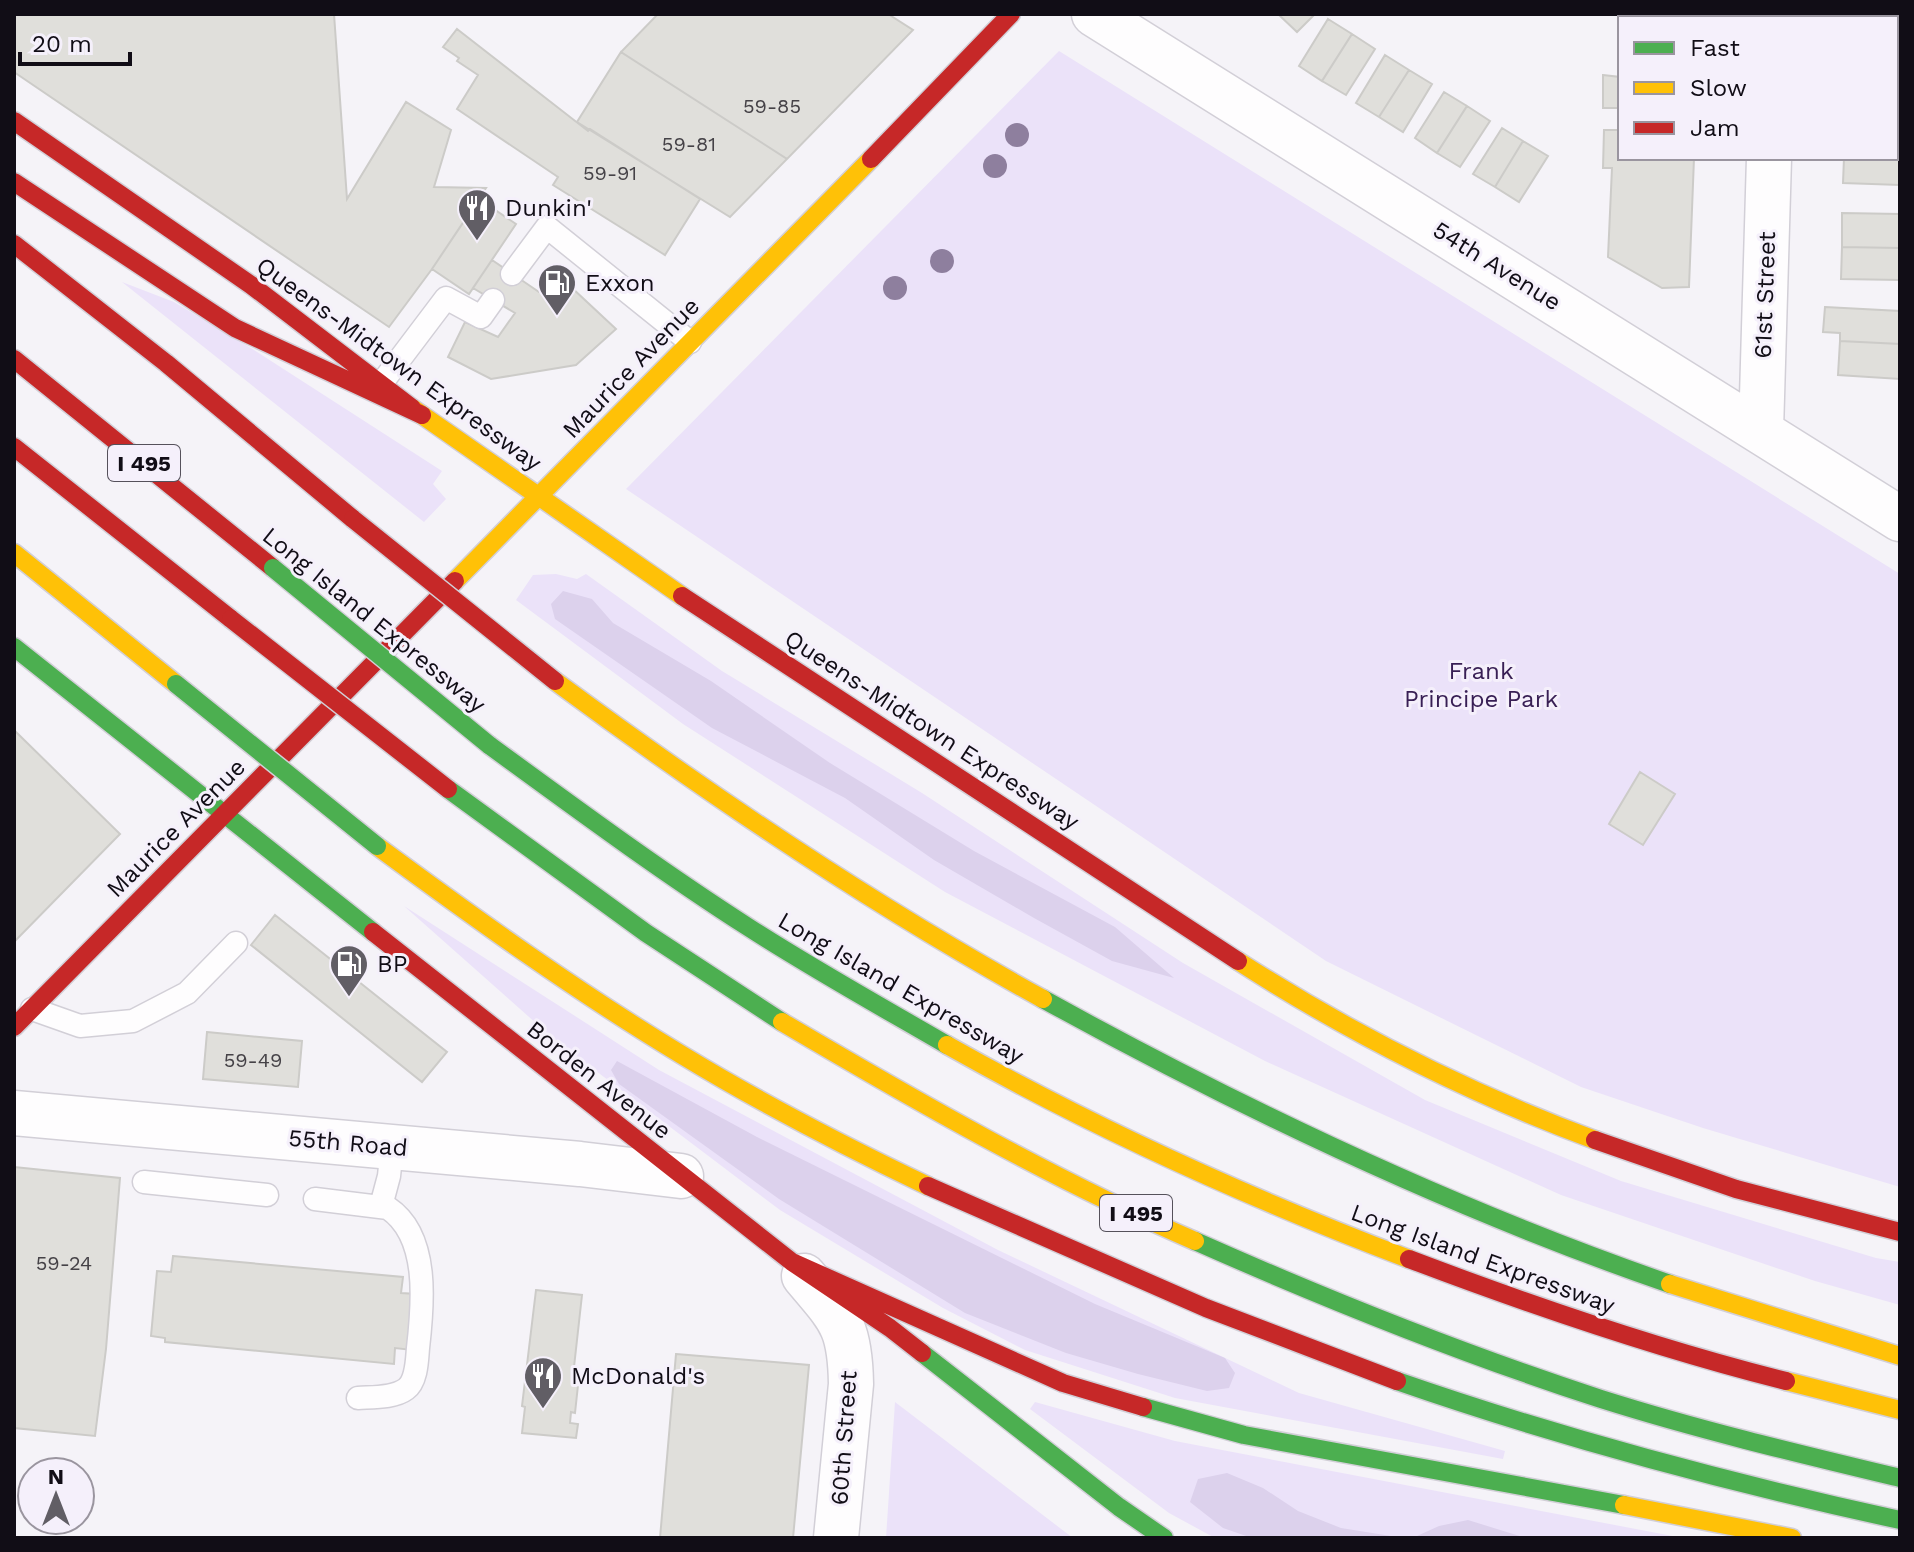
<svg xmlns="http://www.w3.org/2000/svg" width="1914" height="1552" font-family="'Work Sans',sans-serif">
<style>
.green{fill:#ebe2f9}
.forest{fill:#dcd1ec}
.building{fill:#e0dfdb;stroke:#cccbc8;stroke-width:2}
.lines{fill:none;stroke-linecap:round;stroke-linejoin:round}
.lane-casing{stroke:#d2cfd7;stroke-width:25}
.street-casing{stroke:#d2cfd7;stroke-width:47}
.fast-casing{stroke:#d2cfd7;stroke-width:21}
.slow-casing{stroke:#d2cfd7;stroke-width:21}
.jam-casing{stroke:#d2cfd7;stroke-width:21}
.lane{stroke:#fefdfe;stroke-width:22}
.street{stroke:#fefdfe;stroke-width:44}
.fast{stroke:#4caf50;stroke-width:18}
.slow{stroke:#ffc107;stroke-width:18}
.jam{stroke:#c62828;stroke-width:18}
.fast-bridge-casing{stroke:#d2cfd7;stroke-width:21;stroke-linecap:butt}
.jam-bridge-casing{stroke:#d2cfd7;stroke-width:21;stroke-linecap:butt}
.fast-bridge{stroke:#4caf50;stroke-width:18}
.jam-bridge{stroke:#c62828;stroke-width:18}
.tree{fill:#8e7f9e}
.labels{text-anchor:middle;stroke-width:6;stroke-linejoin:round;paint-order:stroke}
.number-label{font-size:20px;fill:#454247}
.shield{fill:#f5f0fb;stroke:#55515b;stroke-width:2}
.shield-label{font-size:22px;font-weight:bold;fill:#110d16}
.poi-label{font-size:24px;fill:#110d16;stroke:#f5f0fb;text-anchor:start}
.street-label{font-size:24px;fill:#110d16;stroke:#f5f0fb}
.park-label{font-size:24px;fill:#392055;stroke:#f5f0fb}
</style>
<rect width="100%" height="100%" fill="#f5f3f8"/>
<!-- green -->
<path class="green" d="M1059 51 1900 574V1187L1703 1128 1581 1087 1326 961 626 489Z
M122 282 174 302 243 343 442 471 433 484 446 499 424 522Z
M556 574 577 579 586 574 722 671 922 793 1183 963 1425 1100 1621 1181 1876 1258 1900 1262V1305L1815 1281 1561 1195 1265 1061 945 892 683 724 516 600 533 575Z
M404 906 659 1070 998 1250 1299 1393 1505 1451 1503 1459 1175 1398 1025 1350 943 1308 780 1210 555 1040Z
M895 1402 1073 1538H886Z
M1035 1402 1175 1441 1683 1538H1215L1169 1513 1030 1409Z"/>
<!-- forest -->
<path class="forest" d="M563 591 592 599 613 623 711 681 830 763 974 851 1115 927 1174 978 1112 961 1034 918 934 860 845 798 712 728 555 619 551 604Z
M617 1061 757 1137 1095 1304 1225 1358 1235 1373 1229 1388 1207 1391 1138 1374 1066 1353 965 1313 779 1199 619 1084 611 1070Z
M1227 1473 1263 1488 1298 1511 1341 1528 1391 1536H1417L1439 1526 1468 1520 1526 1538H1252L1223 1528 1190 1502 1198 1479Z"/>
<!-- building -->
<path class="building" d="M14 14H334L347 199 406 102 451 130 434 187 486 188 432 269 389 327 14 72Z
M658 14H888L913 30 787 159 621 52Z
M1278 14H1315L1297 32Z
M1328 19 1352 34 1322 81 1299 66Z
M1896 23 1900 24V56H1896Z
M457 29 588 131 590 129 700 199 665 255 553 185 558 177 457 109 478 75 457 61 459 58 443 47Z
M1352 34 1375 49 1346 95 1322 81Z
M621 52 787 159 730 217 577 122Z
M1385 55 1409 70 1379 117 1356 103Z
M1896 56H1900V89H1896Z
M1409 70 1432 84 1403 132 1379 117Z
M1603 75 1620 77V108H1603Z
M1444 92 1467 106 1437 153 1415 138Z
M1467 106 1490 121 1460 167 1437 153Z
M1896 117 1900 118V152H1896Z
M1502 128 1523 141 1495 187 1473 174Z
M1604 130H1620V158H1694L1689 287 1662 288 1608 257 1612 168H1603Z
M1523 141 1548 156 1519 202 1495 187Z
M1896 152H1900V185L1843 183 1844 158H1896Z
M479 199 516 224 469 294 432 269Z
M1842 213 1900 214V248L1842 247Z
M1842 247 1900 248V280L1841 279Z
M492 260 539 292 557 274 616 329 576 365 491 379 448 357 465 322 498 337 515 313 473 288Z
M1825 307 1900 311V344L1840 341V333L1823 332Z
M1840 341 1900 344V379L1838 375Z
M14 730 120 834 14 942Z
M1640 772 1675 794 1643 845 1609 824Z
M275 915 447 1052 422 1082 251 945Z
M207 1032 302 1041 298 1087 203 1079Z
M14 1167 120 1178 106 1349 95 1436 14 1428Z
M173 1256 403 1277 401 1293 417 1294 412 1350 395 1348 394 1364 165 1342V1338L151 1336 157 1271 171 1272Z
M536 1290 582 1295 572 1385H578L575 1413 571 1412 570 1423 578 1424 576 1438 522 1433 525 1407 522 1406Z
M676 1354 809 1365 793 1538H660Z"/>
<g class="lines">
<!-- lane casing -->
<g class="lane-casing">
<path id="lane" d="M512 274 547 227 690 342
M381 384 446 298 481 317 493 300
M32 1009 80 1026 133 1021 187 993 236 943
M144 1182 267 1195
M315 1199 388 1208C430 1236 423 1305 418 1348 417 1359 417 1381 406 1389 394 1398 373 1397 358 1398
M381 1206 389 1176 392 1147"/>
</g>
<!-- street casing -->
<g class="street-casing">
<path id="street" d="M1094 14 1900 519
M1774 18V14
M1761 431 1769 158
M14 1113 580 1164 681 1176
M804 1276C840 1319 850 1325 851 1384L836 1538"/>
</g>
<!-- fast casing -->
<g class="fast-casing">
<path id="fast" d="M14 647 373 932
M489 745C574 807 659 870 748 927 813 969 880 1006 947 1045
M448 789 646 933 782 1022
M1043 999C1244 1110 1453 1209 1670 1284
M1195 1241C1328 1300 1463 1354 1601 1399 1699 1430 1800 1454 1900 1478
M922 1353 1119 1507 1164 1538
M1397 1381C1561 1438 1730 1483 1900 1520
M1143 1407 1244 1435 1624 1505"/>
</g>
<!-- slow casing -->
<g class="slow-casing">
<path id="slow" d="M412 408 682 596
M14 553 176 684
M455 581 871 159
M555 681C712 797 872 905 1043 999
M377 846C476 919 576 991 682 1055 761 1103 844 1146 928 1186
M1238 961C1350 1033 1471 1094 1595 1140
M782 1022C916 1101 1052 1179 1195 1241
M947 1045C1094 1128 1251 1199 1409 1259
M1670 1284 1900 1356
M1786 1381 1900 1410
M1624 1505 1792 1538"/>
</g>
<!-- jam casing -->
<g class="jam-casing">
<path id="jam" d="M14 121 251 285 412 408
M871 159 1011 14
M14 182 235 328 422 415
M14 244 166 363 353 519
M14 359 273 568
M14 447 231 619
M682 596 1238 961
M373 932 792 1262 890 1328 922 1353
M14 1027 455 581
M1595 1140 1736 1189 1900 1232
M928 1186 1206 1308 1397 1381
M1409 1259C1533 1306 1658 1349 1786 1381
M792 1262 1063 1383 1143 1407"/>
</g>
<!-- lane -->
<use href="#lane" class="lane"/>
<!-- street -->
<use href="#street" class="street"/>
<!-- fast -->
<use href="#fast" class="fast"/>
<!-- slow -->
<use href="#slow" class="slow"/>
<!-- jam -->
<use href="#jam" class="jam"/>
<!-- fast-bridge casing -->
<g class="fast-bridge-casing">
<path id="fast-bridge" d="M273 568 489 745
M176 684 377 846"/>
</g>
<!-- jam-bridge casing -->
<g class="jam-bridge-casing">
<path id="jam-bridge" d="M353 519 555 681
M231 619 448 789"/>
</g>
<!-- fast-bridge -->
<use href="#fast-bridge" class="fast-bridge"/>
<!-- jam-bridge -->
<use href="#jam-bridge" class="jam-bridge"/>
</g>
<!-- trees -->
<g class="tree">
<circle cx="1017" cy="135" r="12"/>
<circle cx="995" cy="166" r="12"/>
<circle cx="942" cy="261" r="12"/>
<circle cx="895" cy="288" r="12"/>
</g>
<!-- icons -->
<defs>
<g id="restaurant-pin" transform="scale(2)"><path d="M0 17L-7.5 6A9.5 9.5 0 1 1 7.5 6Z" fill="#615e65" stroke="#f5f0fb"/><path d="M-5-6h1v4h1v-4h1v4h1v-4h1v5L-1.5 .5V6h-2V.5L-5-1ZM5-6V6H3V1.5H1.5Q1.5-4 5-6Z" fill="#fff"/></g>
<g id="fuel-pin" transform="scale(2)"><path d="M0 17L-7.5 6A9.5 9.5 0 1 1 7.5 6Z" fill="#615e65" stroke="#f5f0fb"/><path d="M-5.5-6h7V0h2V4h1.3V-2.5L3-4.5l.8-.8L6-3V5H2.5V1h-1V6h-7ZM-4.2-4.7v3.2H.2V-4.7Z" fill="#fff"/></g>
</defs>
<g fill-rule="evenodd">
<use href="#restaurant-pin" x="477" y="208"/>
<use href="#fuel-pin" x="557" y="283"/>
<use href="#fuel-pin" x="349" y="964"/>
<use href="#restaurant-pin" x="543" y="1376"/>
</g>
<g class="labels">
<!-- number labels -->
<g class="number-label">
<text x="772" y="113">59-85</text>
<text x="689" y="151">59-81</text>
<text x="610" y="180">59-91</text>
<text x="253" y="1067">59-49</text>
<text x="64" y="1270">59-24</text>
</g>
<!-- shield labels -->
<g class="shield">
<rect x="108" y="445" width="72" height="36" rx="6"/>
<rect x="1100" y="1195" width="72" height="36" rx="6"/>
</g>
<g class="shield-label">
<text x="144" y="471">I 495</text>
<text x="1136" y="1221">I 495</text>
</g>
<!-- poi labels -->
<g class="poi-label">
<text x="505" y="216">Dunkin'</text>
<text x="585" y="291">Exxon</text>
<text x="377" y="972">BP</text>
<text x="571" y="1384">McDonald's</text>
</g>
<!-- street labels -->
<g class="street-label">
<text transform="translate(1497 266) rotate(32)" y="8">54th Avenue</text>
<text transform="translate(1765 295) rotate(-88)" y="8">61st Street</text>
<text transform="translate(399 364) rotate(36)" y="8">Queens-Midtown Expressway</text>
<text transform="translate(631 368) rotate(-46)" y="8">Maurice Avenue</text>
<text transform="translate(374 620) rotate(39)" y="8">Long Island Expressway</text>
<text transform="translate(932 730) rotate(33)" y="8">Queens-Midtown Expressway</text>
<text transform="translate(176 828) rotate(-45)" y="8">Maurice Avenue</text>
<text transform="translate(901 988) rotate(30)" y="8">Long Island Expressway</text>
<text transform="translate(599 1080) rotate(38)" y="8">Borden Avenue</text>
<text transform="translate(348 1143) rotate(5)" y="8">55th Road</text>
<text transform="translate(1483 1259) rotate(20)" y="8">Long Island Expressway</text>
<text transform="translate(844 1438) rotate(-86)" y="8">60th Street</text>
</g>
<!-- park labels -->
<g class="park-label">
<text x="1481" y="679">Frank<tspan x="1481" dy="28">Principe Park</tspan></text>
</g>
</g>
<!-- border -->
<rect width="1914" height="1552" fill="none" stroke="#110d16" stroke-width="32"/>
<!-- legend -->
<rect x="1618" y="16" width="280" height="144" fill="#f5f0fb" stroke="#9a959f" stroke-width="2"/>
<rect x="1634" y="42" width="40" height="12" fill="#4caf50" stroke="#9a959f" stroke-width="2"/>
<text x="1690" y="56" font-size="24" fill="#110d16">Fast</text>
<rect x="1634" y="82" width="40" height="12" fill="#ffc107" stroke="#9a959f" stroke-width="2"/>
<text x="1690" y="96" font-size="24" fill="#110d16">Slow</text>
<rect x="1634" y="122" width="40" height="12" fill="#c62828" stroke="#9a959f" stroke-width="2"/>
<text x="1690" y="136" font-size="24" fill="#110d16">Jam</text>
<!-- north arrow -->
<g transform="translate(56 1496)"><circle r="38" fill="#f5f0fb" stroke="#9a959f" stroke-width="2"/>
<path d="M0-6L14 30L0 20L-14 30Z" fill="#615e65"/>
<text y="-12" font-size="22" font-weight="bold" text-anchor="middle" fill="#110d16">N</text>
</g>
<!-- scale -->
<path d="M20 52v12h110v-12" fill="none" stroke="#110d16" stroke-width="4"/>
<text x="32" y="52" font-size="24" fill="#110d16" stroke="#f5f0fb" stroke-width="6" paint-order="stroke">20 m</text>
</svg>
